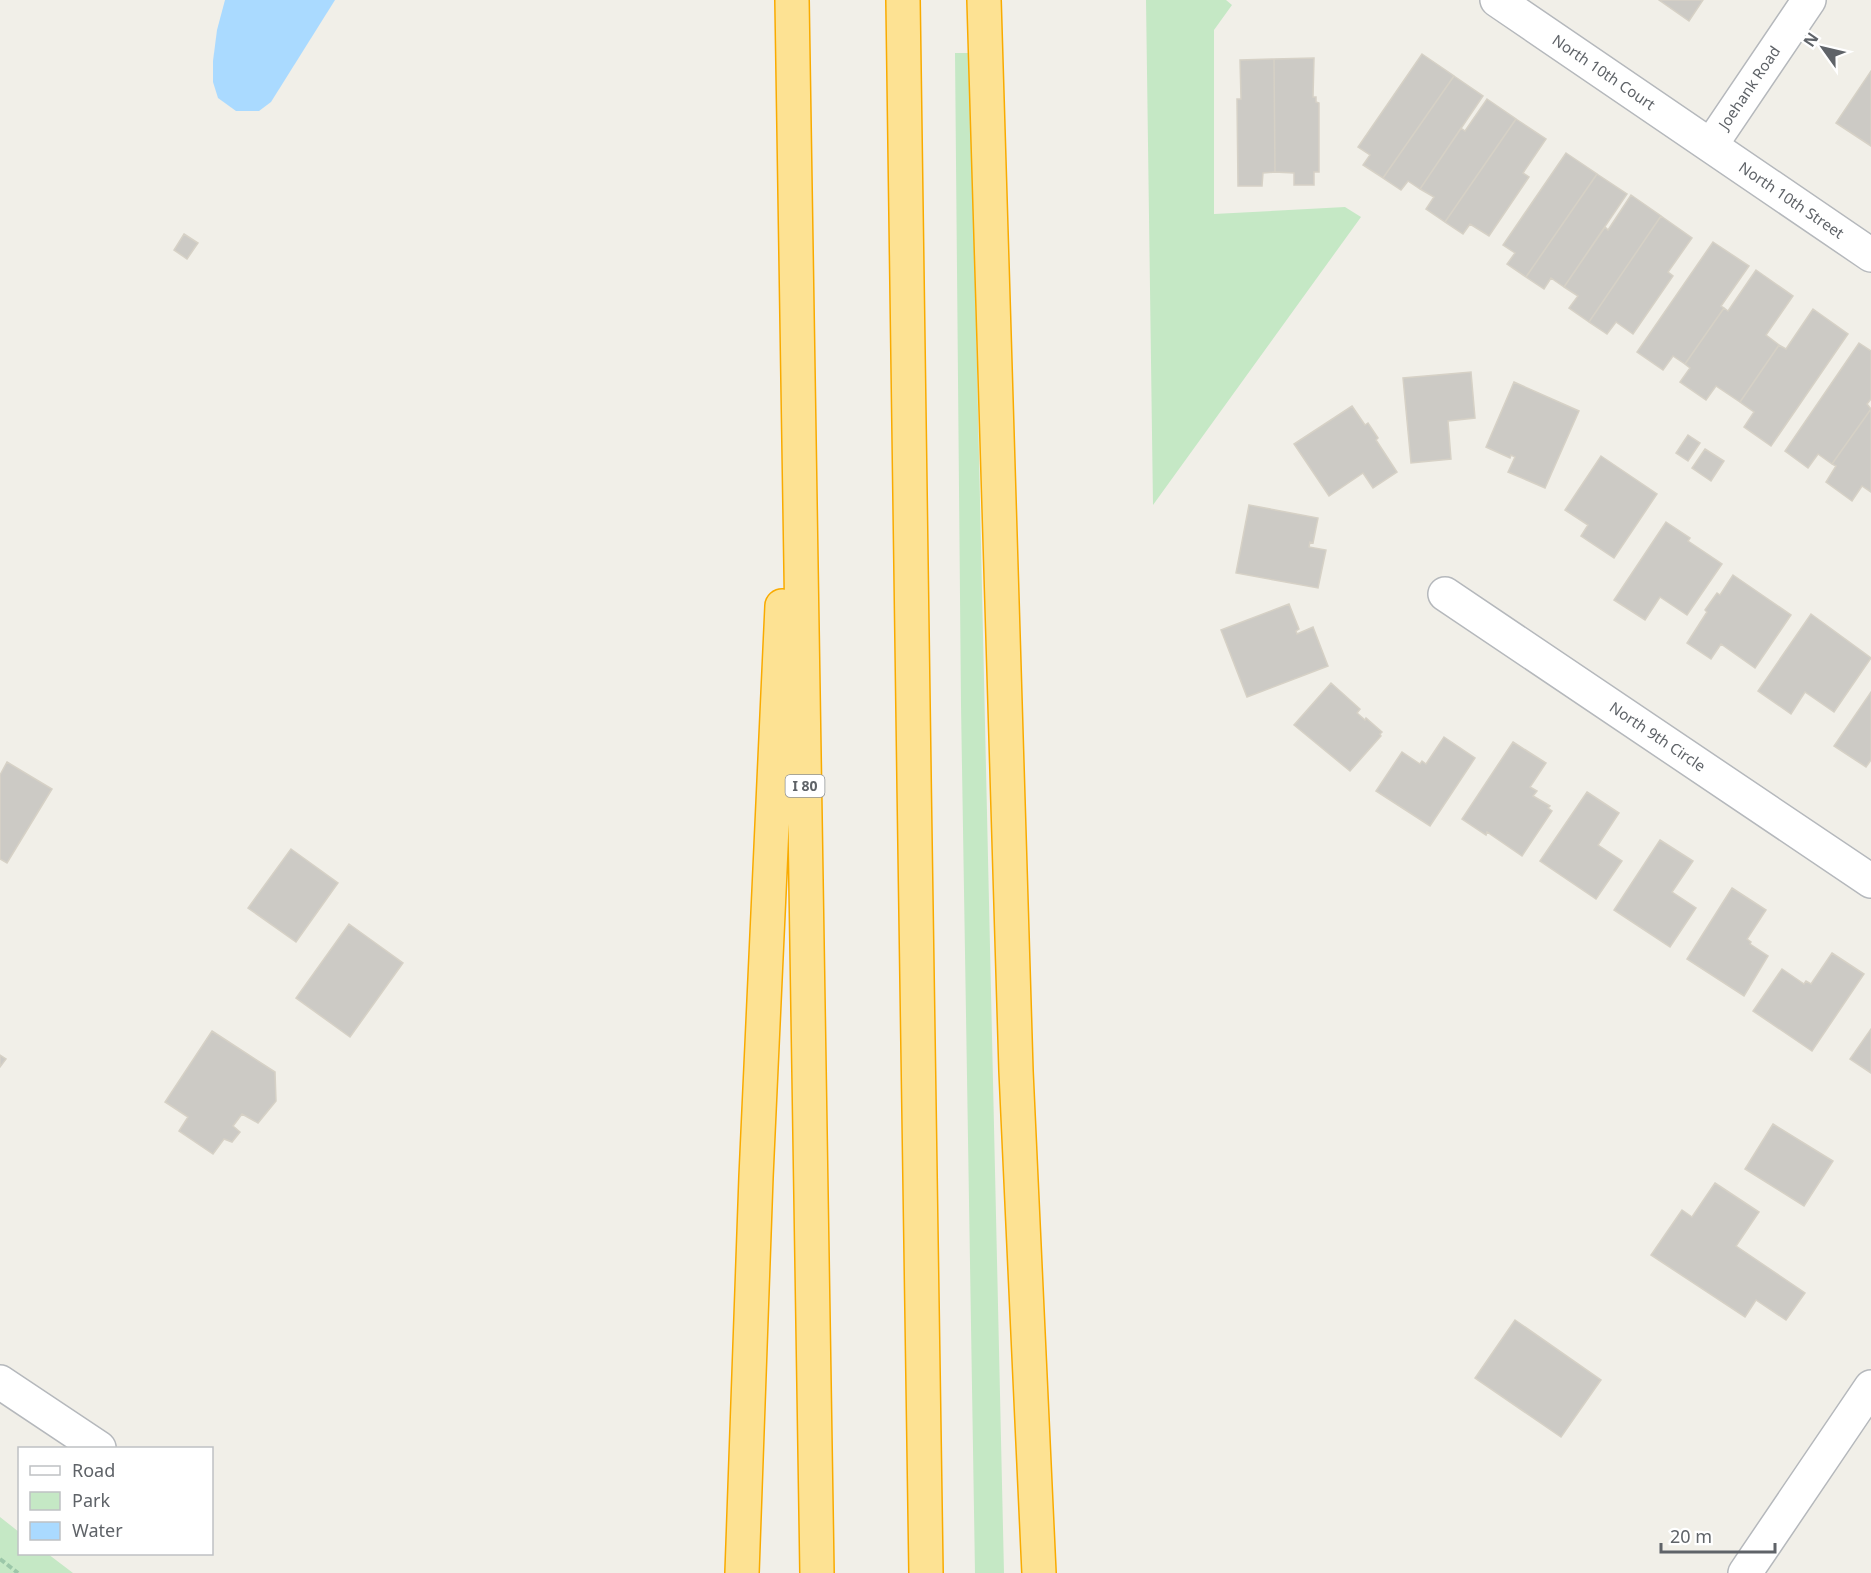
<svg xmlns="http://www.w3.org/2000/svg" width="1871" height="1573" font-family="'Noto Sans',sans-serif">
<style>
.green{fill:#c5e8c5}
.water{fill:#aadaff}
.building{fill:#cccac5;stroke:#d6d1c6;stroke-width:1.5}
.lines{fill:none;stroke-linecap:round;stroke-linejoin:round}
.minor-casing{stroke:#b5b8bc;stroke-width:36}
.highway-casing{stroke:#f9ab00;stroke-width:36}
.path{stroke:#9cc7a9;stroke-width:4;stroke-dasharray:6 3;stroke-linecap:butt}
.minor{stroke:#fff;stroke-width:33}
.highway{stroke:#fde293;stroke-width:33}
.labels{text-anchor:middle;stroke-width:5;stroke-linejoin:round;paint-order:stroke}
.shield{fill:#fff;stroke:#8f9295;stroke-width:1.5}
.shield-label{font-size:14px;font-weight:bold;fill:#5f6368}
.street-label{font-size:15px;fill:#5f6368;stroke:#fff}
</style>
<rect width="100%" height="100%" fill="#f1efe8"/>
<!-- green -->
<path class="green" d="M1146 0H1226L1232 5 1214 30V214L1345 207 1361 217 1153 505Z
M955 53H970L1004 1573H975L961 705Z
M0 1517 19 1532 20 1554H48L73 1573H0Z"/>
<!-- water -->
<path class="water" d="M225 0H335L271 102 259 111H236L218 98 213 82V61L217 30Z"/>
<!-- building -->
<path class="building" d="M1659 0H1703L1689 21Z
M1422 54 1454 76 1383 178 1363 165 1370 155 1358 147Z
M1314 58 1313 97H1316V102L1319 103V172H1314V185H1294V173L1275 172 1274 59Z
M1274 59 1275 172 1263 173 1262 186H1238L1237 99H1241L1240 60Z
M1871 71V146L1836 123Z
M1454 76 1483 96 1420 189 1408 181 1401 190 1383 178Z
M1487 99 1516 119 1445 222 1426 209 1434 197 1420 189 1461 128 1465 131Z
M1516 119 1546 139 1523 173 1529 177 1489 236 1470 224 1463 234 1445 222Z
M1566 153 1597 174 1526 277 1507 264 1515 253 1503 245Z
M1597 174 1627 194 1564 287 1551 278 1544 289 1526 277Z
M1631 195 1661 216 1589 322 1569 308 1578 296 1564 287 1605 227 1608 230Z
M1661 216 1692 238 1668 272 1673 276 1633 334 1616 322 1607 334 1589 322Z
M184 234 198 243 187 259 174 250Z
M1713 242 1749 266 1721 306 1724 308 1685 364 1673 356 1663 370 1637 352Z
M1756 270 1793 296 1766 335 1779 345 1740 402 1716 386 1706 400 1680 382 1690 368 1685 364 1724 308 1728 311Z
M1813 309 1848 334 1771 446 1744 427 1754 412 1740 402 1779 345 1786 349Z
M1859 343 1871 351V399L1867 404 1871 409 1832 464 1818 454 1808 468 1785 451Z
M1471 372 1475 418 1448 421 1451 459 1411 463 1403 378Z
M1514 382 1579 411 1545 488 1508 472 1515 457 1511 455 1510 458 1486 447Z
M1352 406 1365 425 1368 423 1378 438 1376 440 1397 472 1373 488 1363 473 1329 496 1294 444Z
M1871 409V492L1862 486 1852 501 1826 482 1836 466 1832 464Z
M1688 435 1700 443 1688 461 1676 453Z
M1705 449 1724 461 1711 481 1692 468Z
M1601 456 1657 494 1614 558 1581 536 1588 525 1565 510Z
M1249 505 1318 518 1313 543 1310 542 1309 547 1326 550 1318 588 1236 573Z
M1666 522 1690 538 1688 541 1722 564 1687 615 1660 597 1645 620 1614 600Z
M1733 575 1791 615 1755 668 1721 644 1711 659 1687 643 1707 612 1705 610 1717 593 1720 595Z
M1289 604 1299 629 1296 631 1297 634 1313 627 1328 666 1247 697 1221 630Z
M1811 614 1871 658 1834 712 1805 692 1791 714 1758 691Z
M1331 683 1360 709 1357 713 1365 720 1366 718 1382 732 1380 734 1381 736 1350 771 1294 725Z
M1871 692V760L1866 767 1834 746Z
M1444 737 1475 758 1430 826 1376 791 1402 752 1420 764 1422 761 1426 764Z
M1513 742 1546 763 1530 787 1537 791 1533 796 1550 806 1548 808 1552 811 1522 856 1487 832 1486 835 1462 819Z
M7 762 52 789 7 863 0 859V775Z
M1587 792 1619 813 1598 845 1622 861 1596 899 1540 861Z
M1660 840 1693 861 1672 892 1696 908 1670 947 1614 910Z
M291 849 338 883 296 942 248 908Z
M1732 888 1766 910 1747 939 1751 942 1750 944 1768 956 1744 996 1687 959Z
M349 924 403 963 350 1037 296 998Z
M1832 953 1864 974 1812 1051 1753 1011 1782 969 1804 984 1806 981 1811 984Z
M1871 1029V1073L1850 1059Z
M212 1031 275 1072 276 1101 258 1123 242 1114 233 1126 240 1132 232 1142 224 1139 213 1154 179 1131 188 1117 165 1102Z
M0 1055 6 1059 0 1067Z
M1773 1124 1833 1161 1804 1206 1745 1169Z
M1715 1183 1759 1212 1736 1246 1805 1293 1786 1320 1756 1300 1745 1317 1651 1255 1682 1210 1692 1217Z
M1515 1320 1601 1380 1561 1437 1475 1378Z"/>
<g class="lines">
<!-- minor casing -->
<g class="minor-casing">
<g id="minor">
<path id="s1" d="M1497 0 1871 255"/>
<path id="s2" d="M1711 145 1809 0"/>
<path id="s3" d="M1445 594 1871 881"/>
<path d="M0 1382 99 1448"/>
<path d="M1745 1573 1871 1387"/>
</g>
</g>
<!-- highway casing -->
<g class="highway-casing">
<path id="highway" d="M792 0 817 1573
M903 0C908 524 920 1049 926 1573
M984 0 1016 1071 1039 1573
M742 1573 756 1177 782 606"/>
</g>
<!-- path -->
<path class="path" d="M0 1559 18 1573"/>
<!-- minor -->
<use href="#minor" class="minor"/>
<!-- highway -->
<use href="#highway" class="highway"/>
</g>
<g class="labels">
<!-- shield labels -->
<rect class="shield" x="785.5" y="775" width="39" height="22" rx="4.5"/>
<g class="shield-label">
<text x="805" y="791">I 80</text>
</g>
<!-- street labels -->
<g class="street-label">
<text dy="5" stroke="none"><textPath href="#s1" startOffset="129">North 10th Court</textPath></text>
<text dy="5" stroke="none"><textPath href="#s2" startOffset="69">Joehank Road</textPath></text>
<text dy="5" stroke="none"><textPath href="#s1" startOffset="356">North 10th Street</textPath></text>
<text dy="5" stroke="none"><textPath href="#s3" startOffset="256">North 9th Circle</textPath></text>
</g>
</g>
<!-- legend -->
<rect x="18" y="1447" width="195" height="108" fill="#ffffff" stroke="#bfc1c3" stroke-width="1.5"/>
<rect x="30" y="1466" width="30" height="9" fill="#ffffff" stroke="#bfc1c3" stroke-width="1.5"/>
<text x="72" y="1477" font-size="18" fill="#5f6368">Road</text>
<rect x="30" y="1492" width="30" height="18" fill="#c5e8c5" stroke="#bfc1c3" stroke-width="1.5"/>
<text x="72" y="1507" font-size="18" fill="#5f6368">Park</text>
<rect x="30" y="1522" width="30" height="18" fill="#aadaff" stroke="#bfc1c3" stroke-width="1.5"/>
<text x="72" y="1537" font-size="18" fill="#5f6368">Water</text>
<!-- north arrow -->
<g transform="translate(1823 48) rotate(304)" stroke="#ffffff" stroke-width="4.5" paint-order="stroke">
<path d="M0-4.5L10 22L0 15L-10 22Z" fill="#5f6368"/>
<text y="-9" font-size="16" font-weight="bold" text-anchor="middle" fill="#5f6368">N</text>
</g>
<!-- scale -->
<path d="M1661 1543v9h114v-9" fill="none" stroke="#5f6368" stroke-width="3"/>
<text x="1670" y="1543" font-size="18" fill="#5f6368" stroke="#ffffff" stroke-width="4.5" paint-order="stroke">20 m</text>
</svg>
